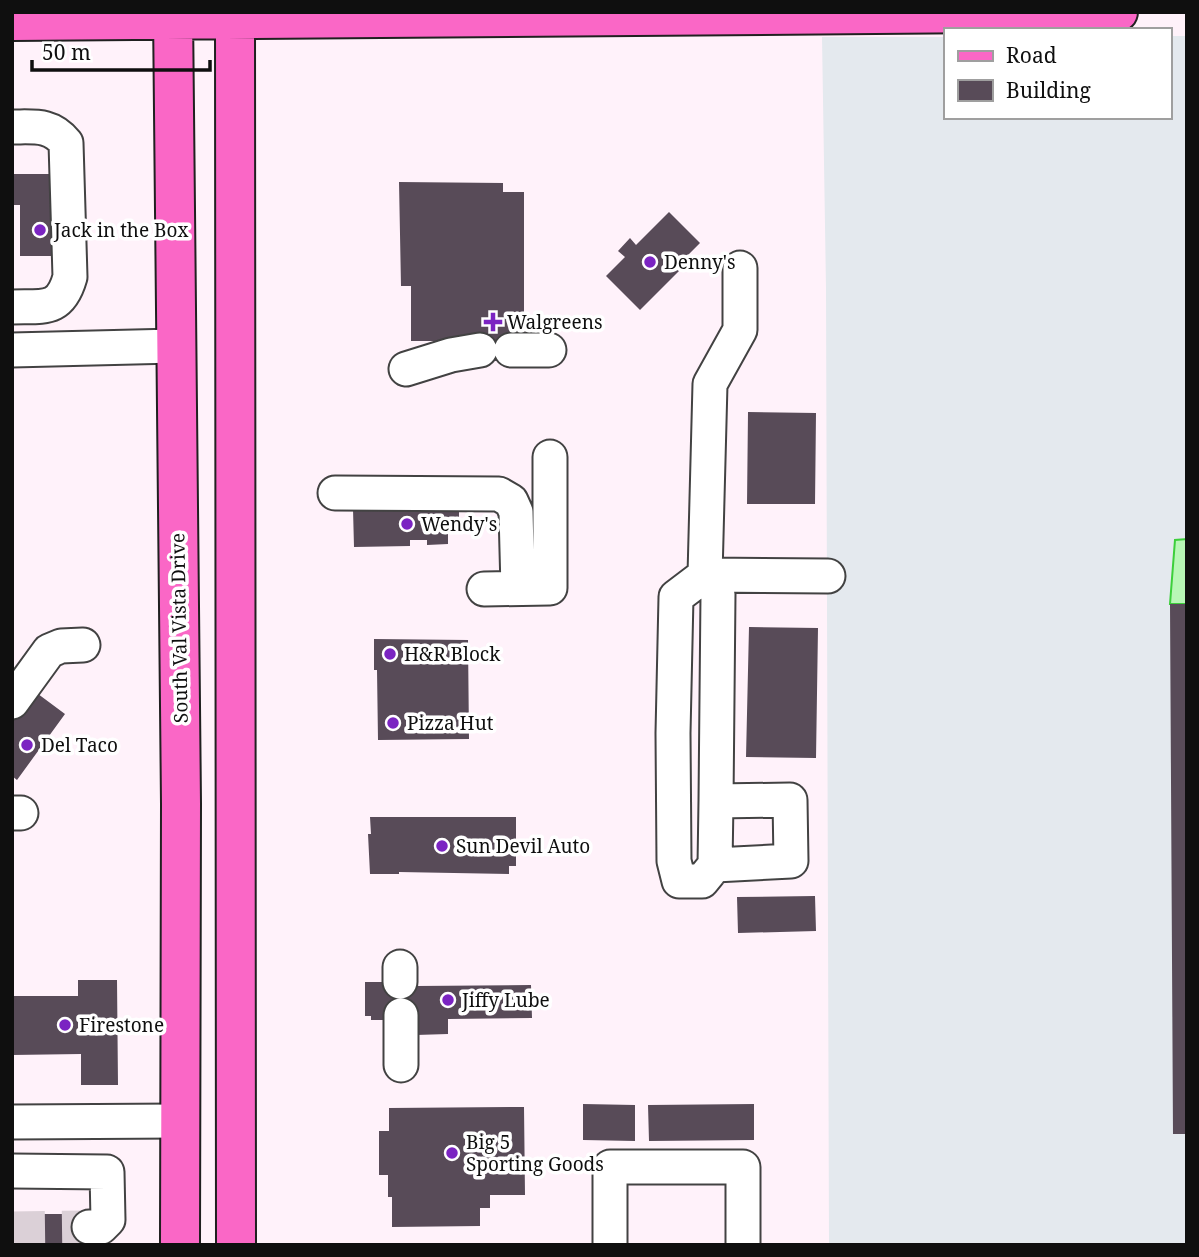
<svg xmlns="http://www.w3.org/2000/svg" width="1199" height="1257" font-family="'Noto Serif',serif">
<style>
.industrial{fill:#e4e9ee}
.water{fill:#b8f7b6;stroke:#3ccf3b;stroke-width:2}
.building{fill:#584b58}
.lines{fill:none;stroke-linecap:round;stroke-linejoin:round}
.minor-tunnel{stroke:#dbd0d7;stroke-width:33;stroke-dasharray:33 17;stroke-linecap:butt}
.minor-casing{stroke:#424242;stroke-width:37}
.major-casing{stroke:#202020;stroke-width:42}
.minor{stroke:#fff;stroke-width:33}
.major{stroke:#fa67c6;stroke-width:38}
.poi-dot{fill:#7b24c2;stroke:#fff;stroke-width:2.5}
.labels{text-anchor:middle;stroke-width:7;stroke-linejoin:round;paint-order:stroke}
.poi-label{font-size:19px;fill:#0f0f0f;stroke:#fff;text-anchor:start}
.street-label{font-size:19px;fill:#0f0f0f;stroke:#fff}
</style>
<rect width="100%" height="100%" fill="#fff2fa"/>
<!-- industrial -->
<path class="industrial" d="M1169 36H1187V1245H829L826 288 822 37H945V117H1169Z"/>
<!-- water -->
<path class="water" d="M1187 539V604H1170L1175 540Z"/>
<!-- building -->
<path class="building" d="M12 174H60V256H20V205H12Z
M399 182 503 183V192H524V341L511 361H480V341H411V286H401Z
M669 212 700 243 676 267 680 270 640 310 606 276 625 257 618 251 630 238 636 245Z
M748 412 816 413 815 504H747Z
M459 502V526H448V544L427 545V540H410V546L354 547 353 509Z
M1170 604H1187V1134H1173Z
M749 627 818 628 816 758 746 757Z
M374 639 468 640 469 739 378 740 377 670H374Z
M30 688 65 714 17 780 12 776V712Z
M370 817H516V866H509V874L399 872V874H370L368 834H371Z
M815 896 816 931 738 933 737 897Z
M78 980H117L118 1085H81V1054L12 1055V996H78Z
M365 982H417V986L531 985 532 1018 448 1019V1034L416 1035V1015H384V1020H371V1016H365Z
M583 1104 635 1105V1141L583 1140Z
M754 1104V1140L649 1141 648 1105Z
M524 1107 525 1195H490V1208H480V1226L392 1227V1197H388V1175H379V1131H389V1108Z
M12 1214H81L80 1245H12Z"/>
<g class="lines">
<!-- minor-tunnel -->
<path class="minor-tunnel" d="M12 1228 89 1227"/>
<!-- minor casing -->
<g class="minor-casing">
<path id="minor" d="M12 127C35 127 51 124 66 143L70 277C60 312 44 306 12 307
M740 268V330L710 384 705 575 828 576
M12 350 175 346
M511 350H549
M406 369 451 355 480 350
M335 493 499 494 511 501 516 512 518 588
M705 575 718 594 716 801 790 800 791 861 715 865 702 881H679L674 861 673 733 676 597Z
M484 589 550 588V457
M12 702 49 651 61 646 83 645
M12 813H21
M715 865 716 801
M400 967V982
M401 1015V1065
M12 1122 179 1121
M12 1171 107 1172 108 1220 101 1227H89
M610 1245V1167H743V1245"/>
</g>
<!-- major casing -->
<g class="major-casing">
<path id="major" d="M173 12 181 804 180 1245
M235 12 236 1245
M12 21 1118 12"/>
</g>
<!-- minor -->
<use href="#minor" class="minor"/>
<!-- major -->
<use href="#major" class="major"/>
</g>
<!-- markers -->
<g class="poi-dot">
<circle cx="40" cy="230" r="7"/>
<circle cx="650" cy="262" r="7"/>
<path d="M489.5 311.5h7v7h7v7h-7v7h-7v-7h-7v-7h7z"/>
<circle cx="407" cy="524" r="7"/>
<circle cx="390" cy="654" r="7"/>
<circle cx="393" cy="723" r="7"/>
<circle cx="27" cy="745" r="7"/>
<circle cx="442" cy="846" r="7"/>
<circle cx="448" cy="1000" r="7"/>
<circle cx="65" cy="1025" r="7"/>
<circle cx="452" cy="1153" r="7"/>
</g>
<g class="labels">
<!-- poi labels -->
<g class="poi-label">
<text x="54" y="237">Jack in the Box</text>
<text x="664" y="269">Denny's</text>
<text x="507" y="329">Walgreens</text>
<text x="421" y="531">Wendy's</text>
<text x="404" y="661">H&amp;R Block</text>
<text x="407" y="730">Pizza Hut</text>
<text x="41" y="752">Del Taco</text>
<text x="456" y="853">Sun Devil Auto</text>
<text x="462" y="1007">Jiffy Lube</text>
<text x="79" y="1032">Firestone</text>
<text x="466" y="1149">Big 5<tspan x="466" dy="22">Sporting Goods</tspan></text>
</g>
<!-- street labels -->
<g class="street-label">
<text transform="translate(179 628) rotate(-91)" y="7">South Val Vista Drive</text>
</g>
</g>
<!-- border -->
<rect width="1199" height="1257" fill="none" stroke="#0f0f0f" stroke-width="28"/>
<!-- legend -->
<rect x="944" y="28" width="228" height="91" fill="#ffffff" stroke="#9f9f9f" stroke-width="2"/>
<rect x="958" y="51" width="35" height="10" fill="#fa67c6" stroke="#9f9f9f" stroke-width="2"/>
<text x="1006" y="63" font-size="21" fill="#0f0f0f">Road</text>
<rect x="958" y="80" width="35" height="21" fill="#584b58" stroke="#9f9f9f" stroke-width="2"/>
<text x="1006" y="98" font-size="21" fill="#0f0f0f">Building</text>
<!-- scale -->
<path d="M32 60v10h178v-10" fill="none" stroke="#0f0f0f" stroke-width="3.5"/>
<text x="42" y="60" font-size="21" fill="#0f0f0f" stroke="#ffffff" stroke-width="5" paint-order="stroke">50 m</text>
</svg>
